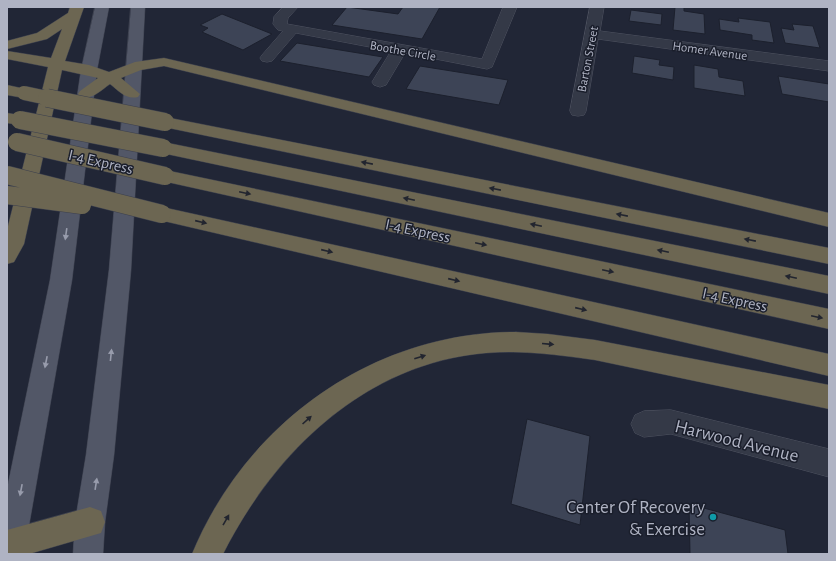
<svg xmlns="http://www.w3.org/2000/svg" width="836" height="561" font-family="'Alegreya Sans',sans-serif">
<style>
.building{fill:#3d4456;stroke:#1c202d}
.lines{fill:none;stroke-linecap:round;stroke-linejoin:round}
.minor-casing{stroke:#4f5361;stroke-width:1}
.major-casing{stroke:#3e4250;stroke-width:1}
.highway-casing{stroke:#3c404e;stroke-width:1}
.minor{fill:#343947;fill-rule:evenodd}
.major{fill:#525767;fill-rule:evenodd}
.highway{fill:#6c6652;fill-rule:evenodd}
.highway-bridge-far1-casing{stroke:#3c404e;stroke-width:15;stroke-linecap:butt}
.highway-bridge-casing{stroke:#3c404e;stroke-width:19;stroke-linecap:butt}
.highway-bridge-far1{stroke:#6c6652;stroke-width:14}
.highway-bridge{stroke:#6c6652;stroke-width:18}
.oneway{fill:#22252f}
.oneway2{fill:#989cac}
.culture-dot{fill:#0f9aa8;stroke:#1a1e2b;stroke-width:1.5}
.labels{text-anchor:middle;stroke-width:3;stroke-linejoin:round;paint-order:stroke}
.far-street-label{font-size:13px;fill:#afb3c3;stroke:#1a1e2b}
.street-label{font-size:16px;fill:#afb3c3;stroke:#1a1e2b}
.near-street-label{font-size:19px;fill:#afb3c3;stroke:#1a1e2b}
.near-poi-label{font-size:19px;fill:#afb3c3;stroke:#1a1e2b;text-anchor:end}
</style>
<rect width="100%" height="100%" fill="#212636"/>
<!-- building -->
<path class="building" d="M347 7 398 14 403 7H440L422 39 332 25Z
M675 7H684V11L704 14 705 34 673 30Z
M631 10 662 14 661 25 629 21Z
M222 14 272 34 243 50 202 32 208 28 200 25Z
M738 18 770 22 774 43 752 40V35L720 30 719 19 739 22Z
M792 24 813 26 820 48 785 43 781 28 794 30Z
M297 43 383 57 369 77 280 61Z
M634 56 660 60 659 65 674 67 673 80 632 73Z
M694 65 718 69 719 77 743 81 745 96 694 88Z
M420 66 508 80 499 105 406 89Z
M778 76 829 84V102L782 94Z
M527 419 590 436 580 525 511 504Z
M689 504 785 530 788 554H690Z"/>
<g class="lines">
<!-- minor casing -->
<g class="minor-casing">
<path id="minor" d="M283 7H298L288 18 287 24 482 59 503 7H517L492 67 487 69 405 53 386 85 380 87 374 85 372 82 391 51 296 33 272 61 267 62 262 61 260 58 262 55 283 31 278 30 273 24 274 17Z
M590 7H604L600 31 829 61V71L598 39 586 111 584 115 578 116 572 115 570 111Z
M671 410 829 449V477L671 434 644 437 635 433 631 424 635 415 644 411Z"/>
</g>
<!-- major casing -->
<g class="major-casing">
<path id="major" d="M95 7H109L97 70 72 280 24 554H7V489L50 280 81 70Z
M131 7H145L131 270 114 455 105 522 103 554H73L75 522 86 455 109 270Z"/>
</g>
<!-- highway casing -->
<g class="highway-casing">
<path id="highway" d="M70 7H84L65 61 89 65 109 72 135 62 164 58 829 213V227L164 66 141 70 121 78 140 94 138 97C126 100 119 91 110 84 100 91 92 100 80 97L78 94 80 91 98 78 62 70 24 244 14 262 7 264V230L48 67 7 59V51L51 58 62 29 47 39 7 49V41L37 33 68 13Z
M7 85 30 90 32 93 30 96 24 98 7 95Z
M7 113 26 116 28 120 26 124 20 125 7 123Z
M165 117 829 248V264L159 126 157 122 159 118Z
M163 142 829 276V294L157 152 154 148 157 144Z
M165 170 829 309V329L158 180 156 176 158 172Z
M162 207 829 354V376L155 219 152 214 155 209Z
M516 332 548 334 595 340 829 385V409L595 360C559 355 523 350 486 353 366 363 275 451 223 554H192C246 423 373 332 516 332Z
M90 507 101 511 105 522 101 533 29 554H7V530Z"/>
</g>
<!-- minor -->
<use href="#minor" class="minor"/>
<!-- major -->
<use href="#major" class="major"/>
<!-- highway -->
<use href="#highway" class="highway"/>
<!-- highway-bridge-far1 casing -->
<g class="highway-bridge-far1-casing">
<path id="highway-bridge-far1" d="M24 93 52 99"/>
</g>
<!-- highway-bridge casing -->
<g class="highway-bridge-casing">
<path id="highway-bridge" d="M47 98 165 122
M20 120 163 148
M17 142 165 176
M7 175 162 214
M7 195 82 205"/>
</g>
<!-- highway-bridge-far1 -->
<use href="#highway-bridge-far1" class="highway-bridge-far1"/>
<!-- highway-bridge -->
<use href="#highway-bridge" class="highway-bridge"/>
</g>
<!-- one-way arrows -->
<defs><path id="oneway-solid" d="M-6-.8H1V-3.2L6.5 0L1 3.2V.8H-6Z"/></defs>
<g class="oneway">
<use href="#oneway-solid" transform="translate(367 163) rotate(-169)"/>
<use href="#oneway-solid" transform="translate(495 189) rotate(-169)"/>
<use href="#oneway-solid" transform="translate(245 193) rotate(12)"/>
<use href="#oneway-solid" transform="translate(409 199) rotate(-168)"/>
<use href="#oneway-solid" transform="translate(622 215) rotate(-169)"/>
<use href="#oneway-solid" transform="translate(201 222) rotate(13)"/>
<use href="#oneway-solid" transform="translate(536 225) rotate(-168)"/>
<use href="#oneway-solid" transform="translate(750 240) rotate(-169)"/>
<use href="#oneway-solid" transform="translate(481 244) rotate(12)"/>
<use href="#oneway-solid" transform="translate(327 251) rotate(13)"/>
<use href="#oneway-solid" transform="translate(663 251) rotate(-168)"/>
<use href="#oneway-solid" transform="translate(608 271) rotate(12)"/>
<use href="#oneway-solid" transform="translate(791 277) rotate(-168)"/>
<use href="#oneway-solid" transform="translate(454 280) rotate(13)"/>
<use href="#oneway-solid" transform="translate(581 309) rotate(13)"/>
<use href="#oneway-solid" transform="translate(817 317) rotate(12)"/>
<use href="#oneway-solid" transform="translate(548 344) rotate(5)"/>
<use href="#oneway-solid" transform="translate(420 357) rotate(-18)"/>
<use href="#oneway-solid" transform="translate(307 420) rotate(-42)"/>
<use href="#oneway-solid" transform="translate(226 520) rotate(-60)"/>
</g>
<g class="oneway2">
<use href="#oneway-solid" transform="translate(66 234) rotate(98)"/>
<use href="#oneway-solid" transform="translate(111 355) rotate(-84)"/>
<use href="#oneway-solid" transform="translate(46 362) rotate(101)"/>
<use href="#oneway-solid" transform="translate(96 484) rotate(-81)"/>
<use href="#oneway-solid" transform="translate(21 490) rotate(101)"/>
</g>
<!-- markers -->
<circle class="culture-dot" cx="713" cy="517" r="4"/>
<g class="labels">
<!-- far-street labels -->
<g class="far-street-label">
<text transform="translate(403 50) rotate(10)" y="5">Boothe Circle</text>
<text transform="translate(710 50) rotate(8)" y="5">Homer Avenue</text>
<text transform="translate(587 59) rotate(-79)" y="5">Barton Street</text>
</g>
<!-- street labels -->
<g class="street-label">
<text transform="translate(101 161) rotate(13)" y="6">I-4 Express</text>
<text transform="translate(418 230) rotate(12)" y="6">I-4 Express</text>
<text transform="translate(735 299) rotate(12)" y="6">I-4 Express</text>
</g>
<!-- near-street labels -->
<g class="near-street-label">
<text transform="translate(737 440) rotate(14)" y="7">Harwood Avenue</text>
</g>
<!-- near-poi labels -->
<g class="near-poi-label">
<text x="705" y="513">Center Of Recovery<tspan x="705" dy="22">&amp; Exercise</tspan></text>
</g>
</g>
<!-- border -->
<rect width="836" height="561" fill="none" stroke="#afb3c3" stroke-width="16"/>
</svg>
